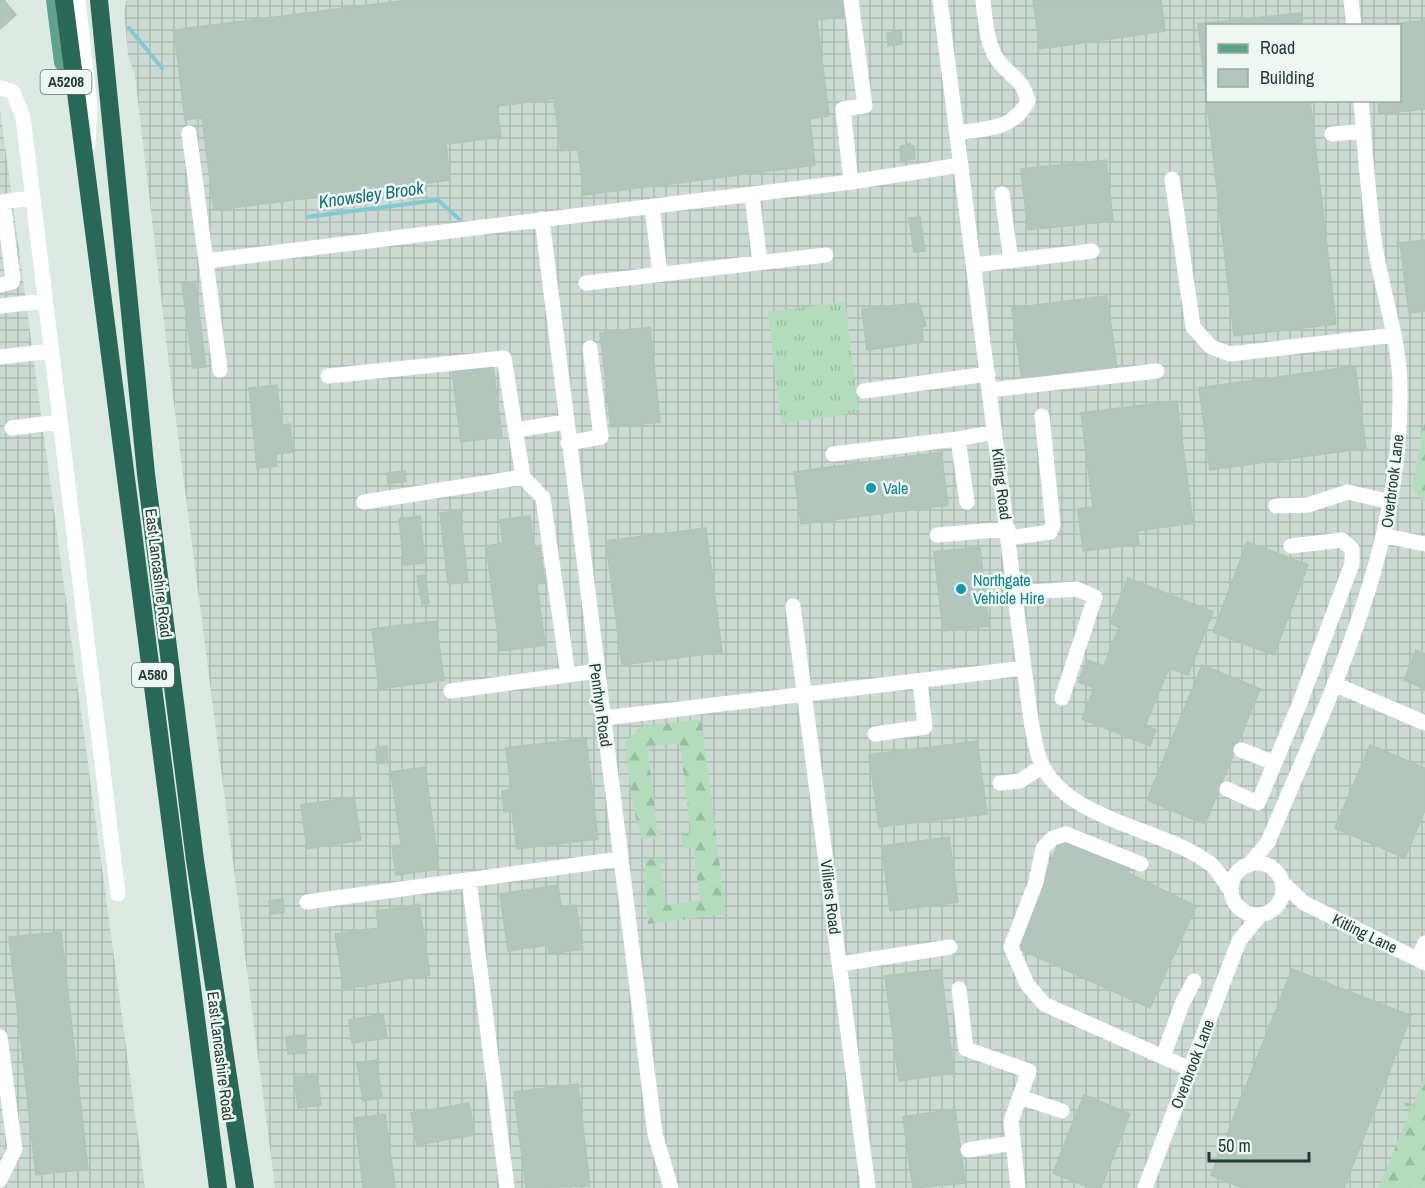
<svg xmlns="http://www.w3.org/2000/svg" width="1425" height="1188" font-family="'Archivo Narrow',sans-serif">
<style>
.industrial{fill:url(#industrial-grid);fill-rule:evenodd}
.grass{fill:url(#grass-tufts)}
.forest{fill:url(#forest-firs)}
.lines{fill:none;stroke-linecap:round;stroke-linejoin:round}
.stream{stroke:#81cbd3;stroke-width:4}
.building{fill:#b3c5bc;stroke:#b0c4ba;stroke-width:1.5}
.minor{stroke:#fff;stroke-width:15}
.major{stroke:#5fa28d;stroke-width:18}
.highway{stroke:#296857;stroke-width:18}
.culture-dot{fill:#0f9aa8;stroke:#eef7f2;stroke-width:2}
.labels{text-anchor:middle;stroke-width:5;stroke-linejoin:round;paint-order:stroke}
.shield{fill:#eef7f2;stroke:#5c736b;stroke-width:1.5}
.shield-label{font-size:15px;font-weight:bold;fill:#1e3a31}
.street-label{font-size:16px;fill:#1e3a31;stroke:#eef7f2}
.culture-label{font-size:16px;fill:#0d838f;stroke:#eef7f2;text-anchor:start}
.water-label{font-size:18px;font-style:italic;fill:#166e78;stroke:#eef7f2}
</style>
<defs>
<pattern id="industrial-grid" width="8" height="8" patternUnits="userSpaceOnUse" patternTransform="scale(1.5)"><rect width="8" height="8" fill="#cbdad2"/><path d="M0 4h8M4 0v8" fill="none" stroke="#aebcb5"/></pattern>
<pattern id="grass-tufts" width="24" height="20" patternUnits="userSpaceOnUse" patternTransform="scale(1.5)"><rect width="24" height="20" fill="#b4ddbd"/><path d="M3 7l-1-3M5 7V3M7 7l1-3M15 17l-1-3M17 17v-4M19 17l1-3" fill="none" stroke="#9abea3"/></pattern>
<pattern id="forest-firs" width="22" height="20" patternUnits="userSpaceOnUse" patternTransform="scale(1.5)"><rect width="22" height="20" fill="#b4ddbd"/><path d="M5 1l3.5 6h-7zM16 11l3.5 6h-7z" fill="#9abea3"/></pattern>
</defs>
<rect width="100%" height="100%" fill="#ddeae4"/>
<!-- industrial -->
<path class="industrial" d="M127 0H1425V420L1411 488 1425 502V1188H275L172 389 135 76 128 55 124 9ZM1208 26H1400V100H1208Z
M0 109 145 1188H0Z"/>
<!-- grass -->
<path class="grass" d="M845 302 859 412 781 424 768 312Z"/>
<!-- forest -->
<path class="forest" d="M1425 420V502L1411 488Z
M701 719 726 914 648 924 645 899V860L662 858 667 861 660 864 666 905 700 900 693 848 683 849 681 835 691 833 680 743 653 746 648 751 657 830H663L659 837 642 839 633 807 625 743 641 727Z
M1425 1075V1188H1379L1411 1109 1402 1105 1404 1102 1413 1105Z"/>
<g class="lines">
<!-- stream -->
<path class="stream" d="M129 28 162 68
M307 217 438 200 459 219"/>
</g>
<!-- building -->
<path class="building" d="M4 0 16 15 0 29V1Z
M408 0H844L846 16 817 20 829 116 810 119 815 165 584 195 578 149 561 151 554 99 497 106 501 137 446 144 450 180 214 210 202 118 185 120 174 30Z
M1033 0H1161L1165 31 1040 49Z
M1300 13 1301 26H1208V100H1310L1336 324 1234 336 1198 24Z
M1425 20V109L1379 114 1378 100H1400V26H1381Z
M901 31 902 44 888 46 887 33Z
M910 143V146H914L915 159 901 161 900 147Z
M1106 160 1113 221 1028 230 1021 169Z
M920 217 925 251 914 252 909 218Z
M1425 240V311L1409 313 1400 243Z
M195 281 206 367 193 368 182 283Z
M1107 296 1117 369 1022 381 1012 308Z
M919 303 926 326 922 327 923 342 867 350 862 309Z
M650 327 660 422 611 427 600 333Z
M493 366 502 437 461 442 452 371Z
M1355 366 1366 448 1210 470 1199 388Z
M277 385 281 425 290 424 293 452 276 454 277 466 257 468 249 388Z
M1177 401 1193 523 1137 531 1139 544 1083 551 1078 509 1093 507 1081 413Z
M941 452 948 505 801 524 794 472Z
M405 471 406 481 388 484 387 473Z
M460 511 468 582 448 584 440 513Z
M420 516 425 563 404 565 399 519Z
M530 516 534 548 540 547 545 583 537 584 545 645 500 651 486 546 503 543 500 520Z
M706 528 722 652 622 665 606 541Z
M1247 542 1308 565 1274 655 1213 632Z
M980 547 989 626 943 631 934 552Z
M425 575 429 603 422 604 417 576Z
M1128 578 1213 612 1188 675 1169 668 1145 726 1156 730 1150 746 1082 719 1094 688 1078 682 1087 660 1104 666 1119 627 1110 623Z
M436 621 444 680 379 689 372 629Z
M1416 650 1425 654V689L1404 680Z
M1202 665 1260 689 1205 824 1147 800Z
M586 738 598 839 517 849 512 811 504 812 502 791 511 789 506 748Z
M977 741 987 814 879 827 869 755Z
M1370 745 1425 768V810L1405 858 1335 828Z
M387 746 388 763H377L376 747Z
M425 767 439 869 396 875 392 846 401 845 391 772Z
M354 797 361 840 307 849 301 805Z
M1062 835 1131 864 1128 873 1196 906 1150 1008 1015 947Z
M949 837 958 902 890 911 882 846Z
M558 885 561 907 576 905 583 949 549 954 548 945 508 951 500 894Z
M283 899 284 912 270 914 269 901Z
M419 904 430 975 344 989 335 934 379 928 376 911Z
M61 932 88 1169 36 1175 9 937Z
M941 969 954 1073 899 1081 885 976Z
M1292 969 1411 1016 1344 1188H1243L1211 1175Z
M383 1014 387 1038 352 1043 349 1020Z
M305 1035 307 1053 288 1054 286 1037Z
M376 1060 382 1098 363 1101 357 1063Z
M317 1075 321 1105 298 1108 294 1077Z
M578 1084 590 1186 526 1188 514 1092Z
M1084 1095 1130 1114 1101 1188H1090L1053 1173Z
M469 1103 475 1135 417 1145 411 1113Z
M955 1109 965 1183 913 1188 903 1117Z
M385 1114 395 1188H363L355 1118Z"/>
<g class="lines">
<!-- minor -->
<path class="minor" d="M78 0 90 107 88 144
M940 0 1024 668C1028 693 1032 746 1043 767 1073 823 1165 828 1212 865 1219 872 1225 883 1231 891
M1351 0 1354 26
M0 88 13 92 23 117 118 894
M189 133 206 261 851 182 843 109 865 106 851 0
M957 133C987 128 1012 131 1028 101 1022 79 1015 80 1001 64 987 50 985 19 983 0
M1332 134 1364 131
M1172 179 1193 327 1211 347 1230 354 1394 335
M851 182 961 165
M1002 194 1011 261
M752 195 760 263
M0 202 32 198
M652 206 660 274
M542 219 655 1134 671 1188
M206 261 220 370
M974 265 1092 251
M586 283 826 255
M0 285 12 282 13 278 3 202
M0 306 45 301
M0 357 51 351
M328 376 504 358 523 477 543 498 568 675
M990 390 1157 371
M864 391 988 374
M12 428 59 422
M515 430 566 422
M958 439 967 502
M568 443 601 437 590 348
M833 454 958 439 995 432
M364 502 523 477
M1276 506 1308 505 1348 492 1391 502
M937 535 1008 529
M1385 536 1425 544
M1009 538 1050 532 1053 525 1042 416
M1015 593 1077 589 1095 597 1062 698
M793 606 868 1188
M1334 684 1425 723
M451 691 597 671
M604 718 1024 668
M875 734 925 727 920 681
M1241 750 1275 763
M1000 783 1020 781 1043 766
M1227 789 1258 803 1299 705 1352 564V549L1342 540 1291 546
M1231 889a26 26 0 1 1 52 0a26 26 0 1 1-52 0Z
M1141 864 1066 834 1053 838 1043 848 1036 882 1011 947 1027 984 1044 1004 1190 1069
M1249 865 1268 842C1329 696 1403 551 1400 388 1400 340 1382 293 1375 245 1368 198 1365 149 1361 100
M469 880 507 1188
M1282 882 1304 903 1425 963
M307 902 620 859
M1418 959 1425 943
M840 964 950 947
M959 989 966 1049 1029 1071 1011 1121 1018 1188
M0 1037 15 1149 0 1180
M1163 1057 1182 1004 1194 981
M1020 1097 1062 1111
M968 1150 1013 1143
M1145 1188 1239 941 1260 915"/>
<!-- major -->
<path class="major" d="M55 0 63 62"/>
<!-- highway -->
<path class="highway" d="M64 0 218 1188
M99 0 146 474 195 860 245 1188"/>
</g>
<!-- markers -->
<g class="culture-dot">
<circle cx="871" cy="488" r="6"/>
<circle cx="961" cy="589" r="6"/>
</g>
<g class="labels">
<!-- shield labels -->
<g class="shield">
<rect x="40.5" y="70" width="51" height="24" rx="4.5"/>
<rect x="132" y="663" width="42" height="24" rx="4.5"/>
</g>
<g class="shield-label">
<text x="66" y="87">A5208</text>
<text x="153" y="680">A580</text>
</g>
<!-- street labels -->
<g class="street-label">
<text transform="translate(1392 481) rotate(-83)" y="6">Overbrook Lane</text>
<text transform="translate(1002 484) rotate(83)" y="6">Kitling Road</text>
<text transform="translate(159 573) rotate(83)" y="6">East Lancashire Road</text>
<text transform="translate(601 705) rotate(82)" y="6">Penrhyn Road</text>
<text transform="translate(831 897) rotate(83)" y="6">Villiers Road</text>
<text transform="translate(1365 933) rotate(26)" y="6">Kitling Lane</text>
<text transform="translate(221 1056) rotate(83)" y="6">East Lancashire Road</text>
<text transform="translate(1192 1064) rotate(-69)" y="6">Overbrook Lane</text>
</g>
<!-- culture labels -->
<g class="culture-label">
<text x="883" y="494">Vale</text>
<text x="973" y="586">Northgate<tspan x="973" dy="18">Vehicle Hire</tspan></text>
</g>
<!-- water labels -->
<g class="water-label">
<text transform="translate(371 195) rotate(-8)" y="6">Knowsley Brook</text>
</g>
</g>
<!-- legend -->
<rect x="1206" y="24" width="195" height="78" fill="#eef7f2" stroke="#9baba5" stroke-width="1.5"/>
<rect x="1218" y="44" width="30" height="9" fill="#5fa28d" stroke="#9baba5" stroke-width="1.5"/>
<text x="1260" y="54" font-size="18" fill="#1e3a31">Road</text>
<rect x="1218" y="69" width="30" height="18" fill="#b3c5bc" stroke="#9baba5" stroke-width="1.5"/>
<text x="1260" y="84" font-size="18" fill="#1e3a31">Building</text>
<!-- scale -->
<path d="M1209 1152v9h100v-9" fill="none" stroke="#1e3a31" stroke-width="3"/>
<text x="1218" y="1152" font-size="18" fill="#1e3a31" stroke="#eef7f2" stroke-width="4.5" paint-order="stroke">50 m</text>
</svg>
